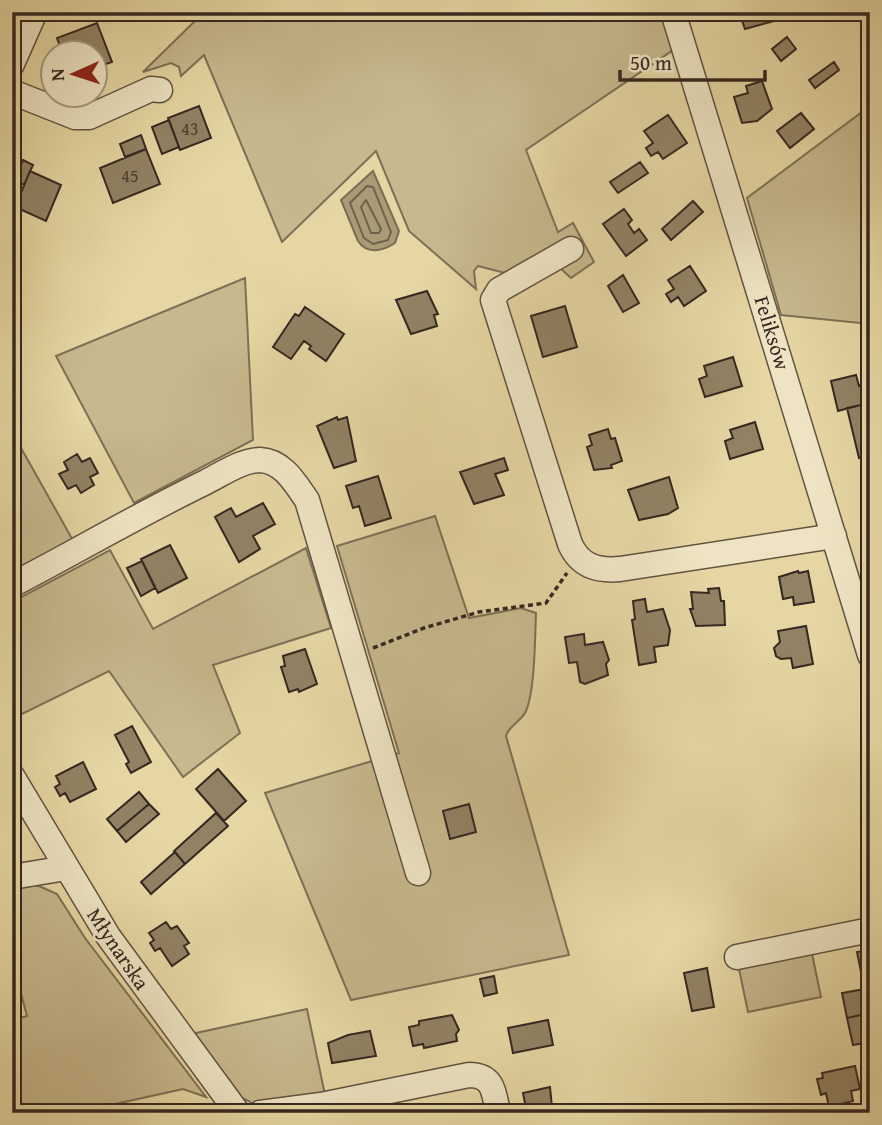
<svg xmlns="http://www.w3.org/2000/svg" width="882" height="1125" font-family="'Gentium Book Plus',serif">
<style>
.green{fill:#c7b88d;stroke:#7e7056;stroke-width:2}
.water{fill:#a99b76;stroke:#7b6d54;stroke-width:2}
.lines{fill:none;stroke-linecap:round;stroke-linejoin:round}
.shore{stroke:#6f624b;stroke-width:2}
.building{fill:#918264;stroke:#352820;stroke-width:2}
.minor-casing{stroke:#615441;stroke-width:27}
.path{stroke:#352820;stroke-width:3.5;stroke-dasharray:5 3.5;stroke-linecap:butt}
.minor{stroke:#eee4c3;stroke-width:24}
.labels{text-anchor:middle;stroke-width:5;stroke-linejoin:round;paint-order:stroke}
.number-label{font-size:18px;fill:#4c3e31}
.street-label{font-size:21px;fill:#352820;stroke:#eee4c3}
</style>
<rect width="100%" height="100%" fill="#e5d6a3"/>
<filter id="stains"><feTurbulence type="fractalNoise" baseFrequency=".00286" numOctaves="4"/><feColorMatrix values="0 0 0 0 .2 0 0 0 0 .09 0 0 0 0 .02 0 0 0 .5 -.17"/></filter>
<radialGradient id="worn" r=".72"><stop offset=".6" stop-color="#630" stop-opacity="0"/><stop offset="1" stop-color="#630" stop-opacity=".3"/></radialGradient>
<!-- green -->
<path class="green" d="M204 12H665L676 48 526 150 558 232 573 223 594 262 571 278 560 268 505 273 478 266 474 271 476 289 409 231 376 151 282 242 204 55 181 76 179 67 171 63 143 72Z
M870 106V324L781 315 747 198Z
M245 278 253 440 134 503 56 356Z
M12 432 75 544 12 578Z
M435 516 469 618 521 608 536 613C535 637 535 690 526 711 521 722 509 725 506 736L569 955 351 1000 265 793 399 753 337 546Z
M306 548 331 628 213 665 240 733 183 777 109 671 12 719V602L110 550 153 629Z
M26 885 39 886 57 894 85 938 206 1097 183 1089 111 1105 106 1113H12V1020L27 1016 12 960V887Z
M811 949 821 997 748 1012 738 964Z
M307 1009 325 1095 256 1110 249 1101 239 1097 187 1035Z"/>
<!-- water -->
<path class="water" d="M373 171 399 231 395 243C383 251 367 255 358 241L341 200Z"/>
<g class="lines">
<!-- shore -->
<path class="shore" d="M367 186 373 187 391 232 388 240 373 244 364 238 350 203Z
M366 200 381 229 379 233H371L361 207Z"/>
</g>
<!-- building -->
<path class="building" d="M743 12H771L774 21 745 29 741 18 745 17Z
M97 23 112 62 94 68V52H62L57 38Z
M787 37 796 49 781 61 772 49Z
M834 62 839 70 815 88 809 80Z
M762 81 772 109 757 121 742 123 734 97 748 93 746 86Z
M199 106 211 138 180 150 168 118Z
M801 113 814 129 790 148 777 131Z
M668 115 687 143 663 159 658 152 651 156 646 148 653 143 644 131Z
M169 120 179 147 162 154 152 127Z
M141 135 146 149 125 157 120 144Z
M146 149 160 184 113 203 100 168Z
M23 160 33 165 24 185 14 180Z
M640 162 648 173 618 193 610 182Z
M30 171 61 185 46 221 15 207Z
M693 201 703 212 671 240 662 229Z
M624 209 632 220 628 224 634 233 639 229 647 240 626 256 603 224Z
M690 266 706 291 684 306 678 297 671 302 666 294 674 289 668 280Z
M623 275 639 303 623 312 608 286Z
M427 291 438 314 434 315 437 326 411 334 396 300Z
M565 306 577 347 543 357 531 316Z
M305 307 344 334 326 361 309 349 311 346 304 341 291 359 273 347 295 314 299 316Z
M733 357 742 386 705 397 699 379 707 376 704 366Z
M856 375 859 386 865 384 866 392 861 394 864 404 838 411 831 381Z
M866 404 868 411 863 412 870 438V455L859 458 847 408Z
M337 417 338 420 347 417 356 461 334 468 317 426Z
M755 422 763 449 730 459 725 441 733 438 730 430Z
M608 429 611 439 615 438 622 461 611 465 612 468 594 470 587 447 592 445 589 435Z
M77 454 82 462 90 458 98 473 90 477 94 485 81 493 76 485 68 489 59 474 68 470 64 462Z
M504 458 508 470 495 474 504 495 474 504 460 472Z
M378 476 391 518 365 526 359 506 353 508 346 486Z
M669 477 678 508 668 514 639 520 628 490Z
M263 503 275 524 253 536 260 549 239 562 215 517 231 508 236 517Z
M170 545 187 578 158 593 141 559Z
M142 561 155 588 141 596 127 568Z
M798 571 799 573 808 571 814 602 794 605 793 597 783 599 779 577Z
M719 588 721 601H724L725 625 696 626 690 609H693L691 592 709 593 708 589Z
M645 599 647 612 663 609 670 630 668 645 654 647 656 662 639 665 632 620 635 619 633 601Z
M806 626 813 664 793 668 791 658 781 659 776 656 774 648 780 642 778 631Z
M584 634 585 645 603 642 609 660 606 664 608 675 585 684 580 682 577 662 569 663 565 637Z
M305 649 317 684 299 692 298 689 289 692 281 667 285 666 283 656Z
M132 726 151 762 131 773 126 764 129 762 115 735Z
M83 762 96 789 70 802 65 793 60 796 55 787 60 784 56 776Z
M218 769 246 801 224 821 196 789Z
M139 792 149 804 117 831 107 819Z
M149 804 159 814 126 842 117 831Z
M469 804 476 832 450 839 443 811Z
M216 813 228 826 185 864 174 851Z
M175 852 185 864 151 894 141 882Z
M166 922 171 929 177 926 189 943 184 946 189 954 172 966 160 948 155 951 150 943 154 940 149 933Z
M870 950V975L862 977 857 952Z
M707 968 714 1007 692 1011 684 973Z
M494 976 497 993 484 996 480 979Z
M865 989 870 1013 847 1018 842 993Z
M870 1013V1042L853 1045 847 1018Z
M452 1015 459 1030 456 1034 457 1041 424 1048 423 1044 413 1046 409 1027 419 1025V1021Z
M548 1020 553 1045 513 1053 508 1028Z
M370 1031 376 1056 332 1063 328 1043 348 1035Z
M855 1066 860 1089 851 1091 853 1101 829 1107 826 1093 821 1095 817 1079 823 1078 822 1073Z
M550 1087 552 1107 556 1113H527L523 1093Z"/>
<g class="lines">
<!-- minor casing -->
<g class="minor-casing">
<path id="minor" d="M673 12 870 655
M12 64 35 12
M12 92 75 117H89L151 89 160 90
M571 249 499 290 493 300 570 544C580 566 597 571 620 569L834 536
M12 585C77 551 140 514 206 482 222 474 242 460 260 460 283 461 295 483 307 500L418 873
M12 776 108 936 238 1113
M12 877 66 868
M737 957 870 930
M260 1113 321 1105 469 1075C494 1075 494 1093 498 1113"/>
</g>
<!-- path -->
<path class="path" d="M373 648 424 628 479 612 546 603 567 573"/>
<!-- minor -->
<use href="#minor" class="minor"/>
</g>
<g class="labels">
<!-- number labels -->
<g class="number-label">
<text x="190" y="135">43</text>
<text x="130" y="182">45</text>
</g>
<!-- street labels -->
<g class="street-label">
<text transform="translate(772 333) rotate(73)" y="7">Feliksów</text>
<text transform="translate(118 949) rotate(56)" y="7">Młynarska</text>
</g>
</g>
<!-- margin -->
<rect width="882" height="1125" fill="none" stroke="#e5d6a3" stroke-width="42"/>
<rect x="14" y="14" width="854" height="1097" fill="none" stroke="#352820" stroke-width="3.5"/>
<rect x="21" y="21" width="840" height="1083" fill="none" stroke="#352820" stroke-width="2"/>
<!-- north arrow -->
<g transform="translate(74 74) rotate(267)"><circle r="33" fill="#eee4c3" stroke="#a49982" stroke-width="2"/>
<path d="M0-5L12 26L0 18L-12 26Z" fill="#8f2418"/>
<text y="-10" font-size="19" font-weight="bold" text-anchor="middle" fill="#352820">N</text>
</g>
<!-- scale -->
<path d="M620 70v10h145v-10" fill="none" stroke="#352820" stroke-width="3.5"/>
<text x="630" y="70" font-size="21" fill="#352820" stroke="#eee4c3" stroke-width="5" paint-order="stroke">50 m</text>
<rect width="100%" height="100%" filter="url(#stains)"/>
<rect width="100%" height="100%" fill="url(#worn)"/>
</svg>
